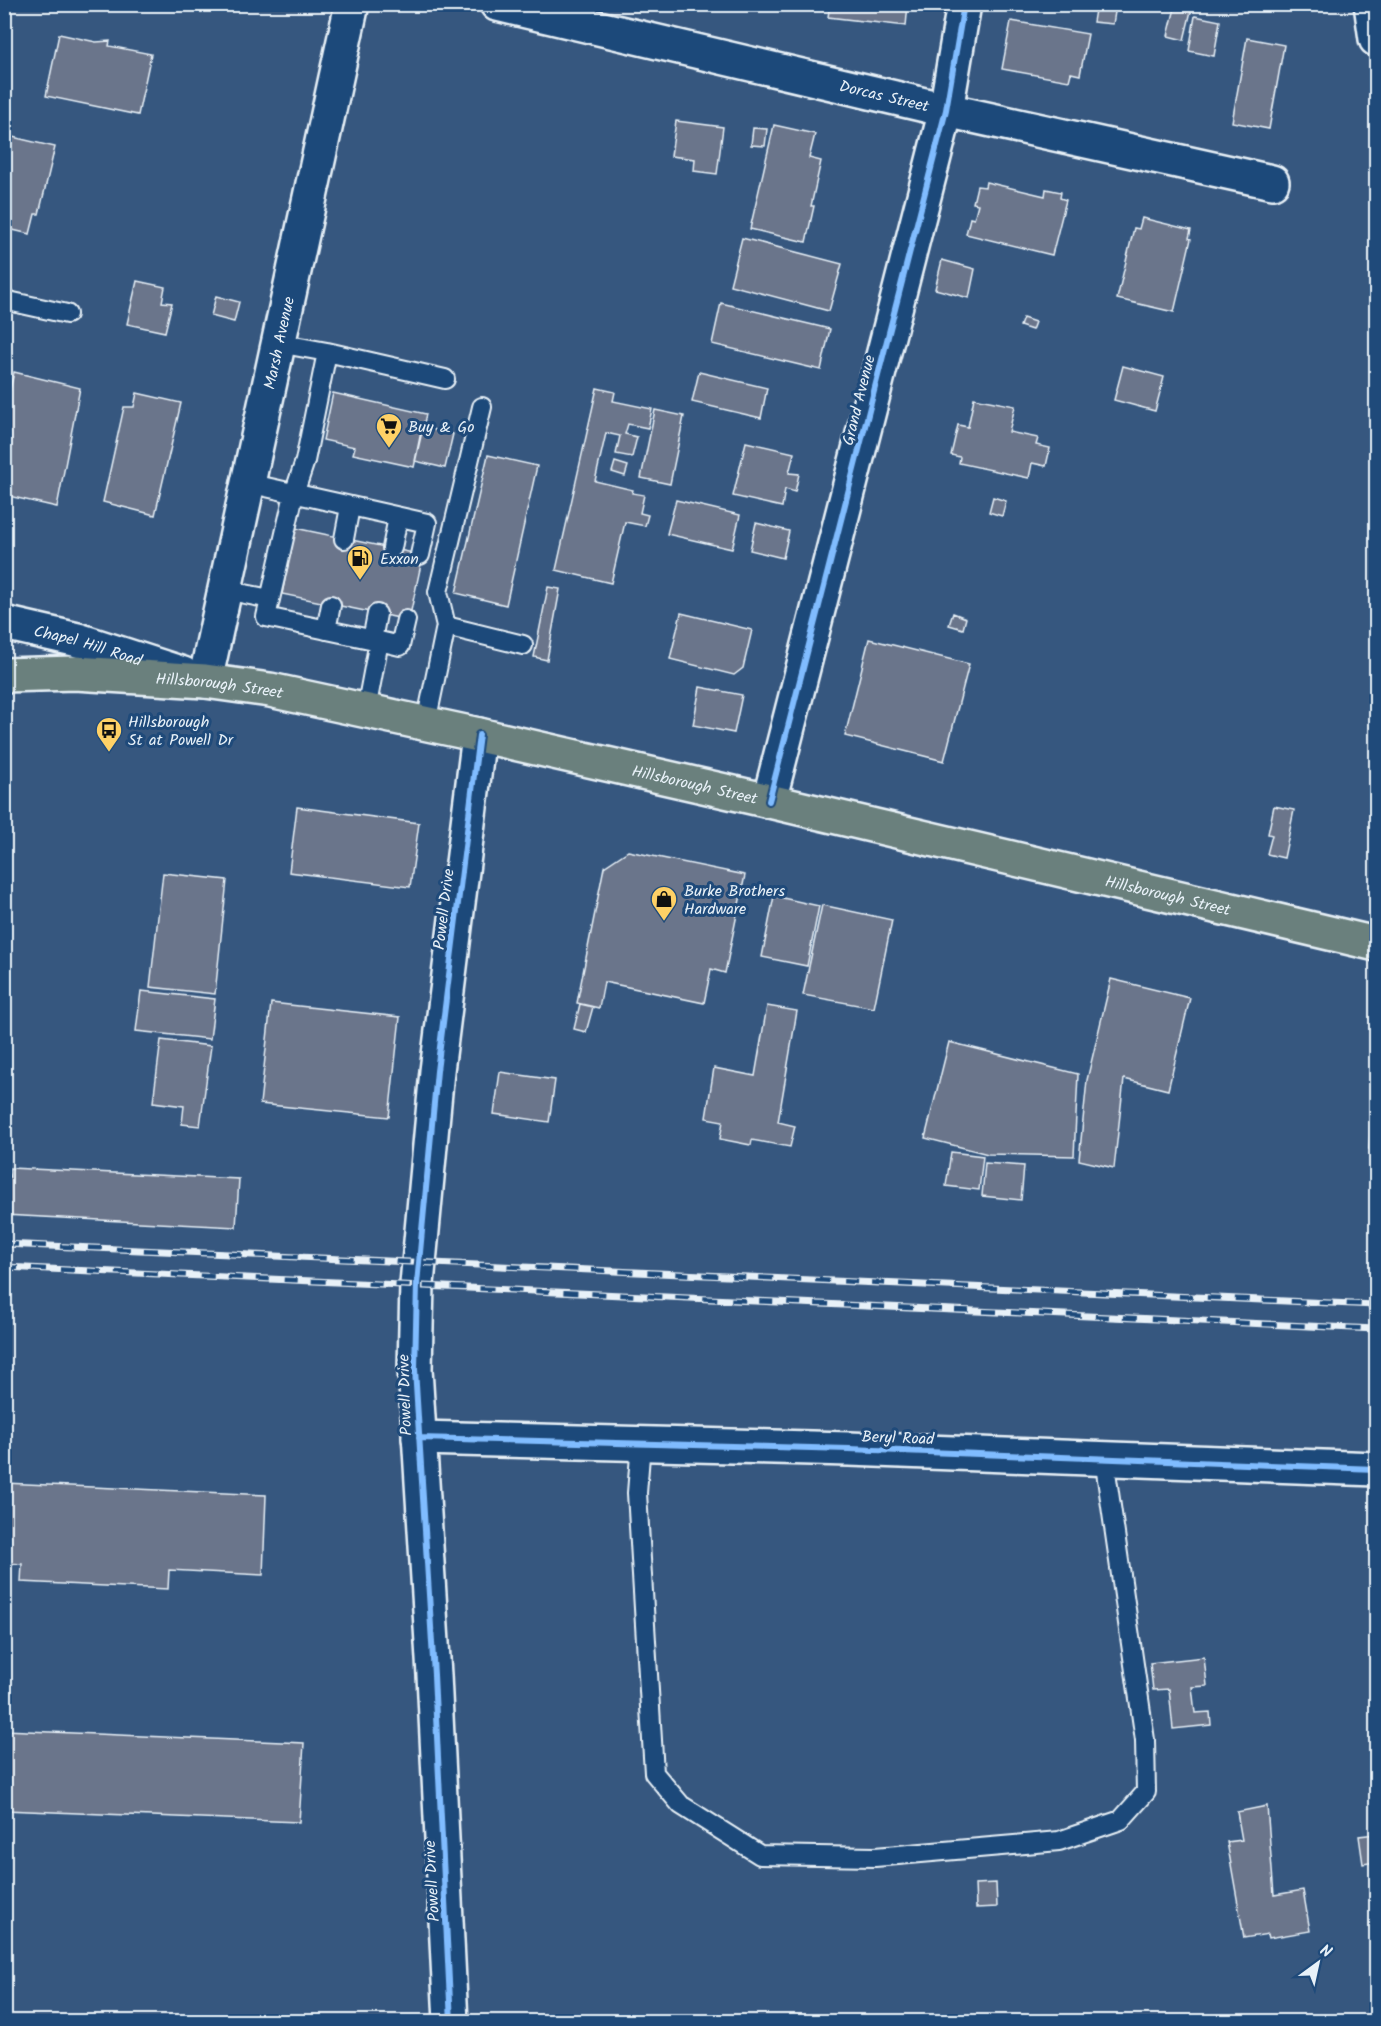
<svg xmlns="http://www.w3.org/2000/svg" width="1381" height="2026" font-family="Kalam,sans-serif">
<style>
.building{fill:#6b748b;stroke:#e8f1f8;stroke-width:1.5}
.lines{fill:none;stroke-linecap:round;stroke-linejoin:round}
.lane-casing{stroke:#e8f1f8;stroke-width:22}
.street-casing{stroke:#e8f1f8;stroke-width:38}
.secondary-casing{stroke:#e8f1f8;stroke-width:38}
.primary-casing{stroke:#e8f1f8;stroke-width:38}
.lane{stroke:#1f4a7a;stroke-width:18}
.street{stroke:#1f4a7a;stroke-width:33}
.secondary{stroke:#1f4a7a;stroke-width:33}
.primary{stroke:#6a807d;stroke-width:33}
.rail-casing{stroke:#e8f1f8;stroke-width:7}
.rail{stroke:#1f4a7a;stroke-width:4.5;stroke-dasharray:14;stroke-linecap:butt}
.cycleway-casing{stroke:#1f4a7a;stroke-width:10}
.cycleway{stroke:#80bcff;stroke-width:6}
.labels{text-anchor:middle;stroke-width:6;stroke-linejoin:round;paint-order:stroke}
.street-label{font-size:16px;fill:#e8f1f8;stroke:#1f4a7a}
.poi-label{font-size:16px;fill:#e8f1f8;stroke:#1f4a7a;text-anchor:start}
</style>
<rect width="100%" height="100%" fill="#36577f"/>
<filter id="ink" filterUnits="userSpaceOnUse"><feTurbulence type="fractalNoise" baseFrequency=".0167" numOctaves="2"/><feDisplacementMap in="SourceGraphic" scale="12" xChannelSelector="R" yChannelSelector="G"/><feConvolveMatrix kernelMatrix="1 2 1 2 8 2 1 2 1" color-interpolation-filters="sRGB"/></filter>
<g filter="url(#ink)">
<!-- building -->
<path class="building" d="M830 4H908L906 26 828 17Z
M1096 4 1116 6 1113 24 1093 22Z
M1175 8 1191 11 1184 40 1168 36Z
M1195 16 1220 21 1214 56 1189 51Z
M1011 21 1088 34 1080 75 1071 73 1069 81 1002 69Z
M59 34 96 42 110 41 109 46 151 54 138 115 46 96Z
M1247 38 1284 45 1269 129 1232 122Z
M676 121 723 127 717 174 694 171 695 159 671 156Z
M774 125 815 134 809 158 821 161 811 206H814L806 242 750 229Z
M753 128 767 129 765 146 751 145Z
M4 135 55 147 39 214H35L30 234 4 228Z
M986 182 1045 196 1046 189 1061 192 1060 198 1066 200 1052 255 966 234 970 218 974 219 978 204 973 203 977 186 985 187Z
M1142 218 1191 230 1189 238 1191 239 1174 312 1117 299 1134 228 1139 229Z
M742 238 842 264 829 311 730 285Z
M942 260 975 269 969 298 935 289Z
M137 281 165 287 162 302 172 303 165 332 127 324Z
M216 296 239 302 234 322 211 316Z
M721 303 830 329 821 370 712 344Z
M1023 318 1035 322 1032 330 1020 326Z
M1123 366 1164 377 1155 411 1114 400Z
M14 372 80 388 57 507 4 495V415Z
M699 372 767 388 761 418 692 402Z
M597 388 615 392 613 401 652 409 648 428 628 424 625 434 637 437 632 457 616 454 620 436 606 433 595 481 633 490 632 493 644 495 640 513 648 515 645 526 625 522 611 583 556 570Z
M137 393 181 403 155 515 103 502 124 407H134Z
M333 393 426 414 414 467 353 454 355 447 323 440Z
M974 398 1015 406 1009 432 1038 438 1036 445 1050 448 1046 466 1032 463 1029 478 959 463 960 457 951 455 958 425 968 427Z
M655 410 684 416 670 484 641 478Z
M422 427 453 434 445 468 415 461Z
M746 442 794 453 789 473 799 474 795 492 785 489 782 507 733 496Z
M488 455 537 466 506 605 456 593Z
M615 462 628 466 625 476 612 472Z
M993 497 1006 501 1002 516 989 512Z
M676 500 740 515 732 549 667 534Z
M756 523 789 531 783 558 750 550Z
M295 528 423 555 409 620 282 594Z
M548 587 560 589 547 660 534 657Z
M681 613 752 630 743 668 734 675 670 659Z
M953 613 966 618 963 629 949 625Z
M869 639 969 664 944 761 845 736Z
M700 687 742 695 734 733 693 725Z
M1274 806 1294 810 1284 858 1267 854 1272 835 1268 834Z
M297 807 419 823 410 887 289 872Z
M628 851 745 875 725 973 711 969 704 1003 604 982 599 1008 577 1003 604 867Z
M163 873 227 880 215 994 150 987Z
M774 896 819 906 807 966 762 957Z
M822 905 892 920 874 1008 803 995Z
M1111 979 1190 998 1168 1090 1124 1079 1114 1168 1079 1160 1087 1080Z
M141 991 215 999 210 1039 136 1031Z
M271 1003 400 1017 389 1117 260 1104Z
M580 1004 593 1007 586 1032 574 1029Z
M767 1006 797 1011 778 1122 795 1126 790 1147 752 1140 751 1145 720 1139 723 1121 706 1118 714 1068 755 1076Z
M161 1040 211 1046 200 1126 182 1124 184 1106 153 1102Z
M949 1042 1078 1074 1074 1156 988 1154 925 1138Z
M1375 1045H1376V1149H1369Z
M500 1072 555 1080 549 1122 494 1114Z
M951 1152 983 1156 979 1190 946 1186Z
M985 1163 1024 1166 1021 1200 982 1196Z
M10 1168 239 1179 236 1227 4 1215V1176L10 1177Z
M4 1483 266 1495 263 1575 169 1570 168 1589 21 1582 22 1564 4 1563Z
M1204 1657 1207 1686 1192 1687 1195 1713 1210 1712 1211 1725 1173 1729 1169 1689 1153 1690 1150 1663Z
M1372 1700H1376V1758Z
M4 1730 304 1743 299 1822 4 1810Z
M1267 1806 1274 1895 1303 1890 1310 1931 1269 1938 1268 1934 1244 1938 1227 1842 1242 1840 1237 1812Z
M1376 1834V1862L1363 1864 1359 1836Z
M996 1883 997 1907 976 1908 975 1884Z"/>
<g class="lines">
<!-- lane casing -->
<g class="lane-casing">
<path id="lane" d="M4 300 67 314
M278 343 327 352
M248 483 427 523 420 555
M344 539 350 507
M392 548 398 517
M225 590 270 599
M446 626 523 645
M326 630 331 605
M372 640 377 614
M379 641 400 646 406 620
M366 710 379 641 266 617 294 494 305 461 327 352 445 379
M426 723 446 626 438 592 482 407
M641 1443 637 1493 654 1773 681 1805 760 1855 875 1857 1059 1841 1121 1820 1146 1792 1145 1740 1104 1458"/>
</g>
<!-- street casing -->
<g class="street-casing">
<g id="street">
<path id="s1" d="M497 4 946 110 1272 182"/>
<path d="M1371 4 1376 39"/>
<path id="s2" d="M205 681 352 4"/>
<path d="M769 801 946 110 964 4"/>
</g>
</g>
<!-- secondary casing -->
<g class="secondary-casing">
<g id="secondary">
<path id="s3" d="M4 623 78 640 183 674"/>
<path d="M419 1438 849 1449 1376 1469"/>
<path d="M451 2022 434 1675 415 1369 417 1284 437 1071 479 735"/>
</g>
</g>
<!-- primary casing -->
<g class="primary-casing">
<g id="primary">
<path id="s4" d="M4 675 75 673 205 681 270 690 479 735 769 801 1376 944"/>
</g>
</g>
<!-- lane -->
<use href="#lane" class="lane"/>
<!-- street -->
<use href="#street" class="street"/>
<!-- secondary -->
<use href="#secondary" class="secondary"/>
<!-- primary -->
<use href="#primary" class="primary"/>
<!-- rail casing -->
<g class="rail-casing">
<path id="rail" d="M4 1244 1376 1305
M4 1267 1376 1329"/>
</g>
<!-- rail -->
<use href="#rail" class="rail"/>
<!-- cycleway casing -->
<g class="cycleway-casing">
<path id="cycleway" d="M769 801 946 110 964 4
M419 1438 849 1449 1376 1469
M451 2022 434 1675 415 1369 417 1284 437 1071 479 735"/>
</g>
<!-- cycleway -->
<use href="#cycleway" class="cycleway"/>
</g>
</g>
<!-- icons -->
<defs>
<g id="supermarket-pin" transform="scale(1.35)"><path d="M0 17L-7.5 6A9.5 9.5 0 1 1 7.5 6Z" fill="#ffd166" stroke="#1f4a7a"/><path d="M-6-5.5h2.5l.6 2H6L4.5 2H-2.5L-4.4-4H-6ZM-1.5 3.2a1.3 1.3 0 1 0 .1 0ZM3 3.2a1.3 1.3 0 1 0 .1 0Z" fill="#111"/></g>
<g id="fuel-pin" transform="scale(1.35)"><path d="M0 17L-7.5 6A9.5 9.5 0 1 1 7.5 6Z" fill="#ffd166" stroke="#1f4a7a"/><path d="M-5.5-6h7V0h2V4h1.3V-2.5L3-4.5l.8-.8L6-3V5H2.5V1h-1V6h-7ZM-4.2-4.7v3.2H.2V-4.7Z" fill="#111"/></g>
<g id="bus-pin" transform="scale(1.35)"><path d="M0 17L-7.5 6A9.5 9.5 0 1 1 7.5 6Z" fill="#ffd166" stroke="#1f4a7a"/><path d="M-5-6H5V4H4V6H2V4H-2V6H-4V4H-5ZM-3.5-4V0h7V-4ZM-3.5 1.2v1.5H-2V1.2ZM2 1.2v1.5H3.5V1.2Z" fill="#111"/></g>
<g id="shop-pin" transform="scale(1.35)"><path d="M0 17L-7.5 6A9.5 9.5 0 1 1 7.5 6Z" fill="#ffd166" stroke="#1f4a7a"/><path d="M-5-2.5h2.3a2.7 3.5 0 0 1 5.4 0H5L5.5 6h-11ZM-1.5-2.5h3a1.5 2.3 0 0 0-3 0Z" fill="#111"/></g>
</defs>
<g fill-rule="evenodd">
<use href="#supermarket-pin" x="389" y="426"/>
<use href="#fuel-pin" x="360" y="558"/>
<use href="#bus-pin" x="109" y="730"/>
<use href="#shop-pin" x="664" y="899"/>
</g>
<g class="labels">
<!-- street labels -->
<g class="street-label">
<text dy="6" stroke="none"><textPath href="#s1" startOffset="398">Dorcas Street</textPath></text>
<text dy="6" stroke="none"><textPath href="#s2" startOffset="346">Marsh Avenue</textPath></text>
<text transform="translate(858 400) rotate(-76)" y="6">Grand Avenue</text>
<text dy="6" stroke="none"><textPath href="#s3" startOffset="87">Chapel Hill Road</textPath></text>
<text dy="6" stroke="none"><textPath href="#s4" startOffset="216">Hillsborough Street</textPath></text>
<text dy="6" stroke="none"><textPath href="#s4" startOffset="702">Hillsborough Street</textPath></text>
<text dy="6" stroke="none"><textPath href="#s4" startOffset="1188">Hillsborough Street</textPath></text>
<text transform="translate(443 909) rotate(-83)" y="6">Powell Drive</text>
<text transform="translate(404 1395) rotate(-92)" y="6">Powell Drive</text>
<text transform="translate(898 1437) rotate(2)" y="6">Beryl Road</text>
<text transform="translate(431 1881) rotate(-93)" y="6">Powell Drive</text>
</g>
<!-- poi labels -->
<g class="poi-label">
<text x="408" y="432">Buy &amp; Go</text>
<text x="380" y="564">Exxon</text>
<text x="128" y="727">Hillsborough<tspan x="128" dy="18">St at Powell Dr</tspan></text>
<text x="684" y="896">Burke Brothers<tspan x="684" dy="18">Hardware</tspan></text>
</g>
</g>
<!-- margin -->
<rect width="1381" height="2026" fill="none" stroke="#1f4a7a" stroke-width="24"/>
<rect x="12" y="12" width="1357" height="2002" fill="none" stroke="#e8f1f8" stroke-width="2" filter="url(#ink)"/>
<!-- north arrow -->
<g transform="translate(1318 1963) rotate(33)" stroke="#1f4a7a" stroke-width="4.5" paint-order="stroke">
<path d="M0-4.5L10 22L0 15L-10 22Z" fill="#e8f1f8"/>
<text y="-9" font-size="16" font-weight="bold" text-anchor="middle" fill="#e8f1f8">N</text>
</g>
</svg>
